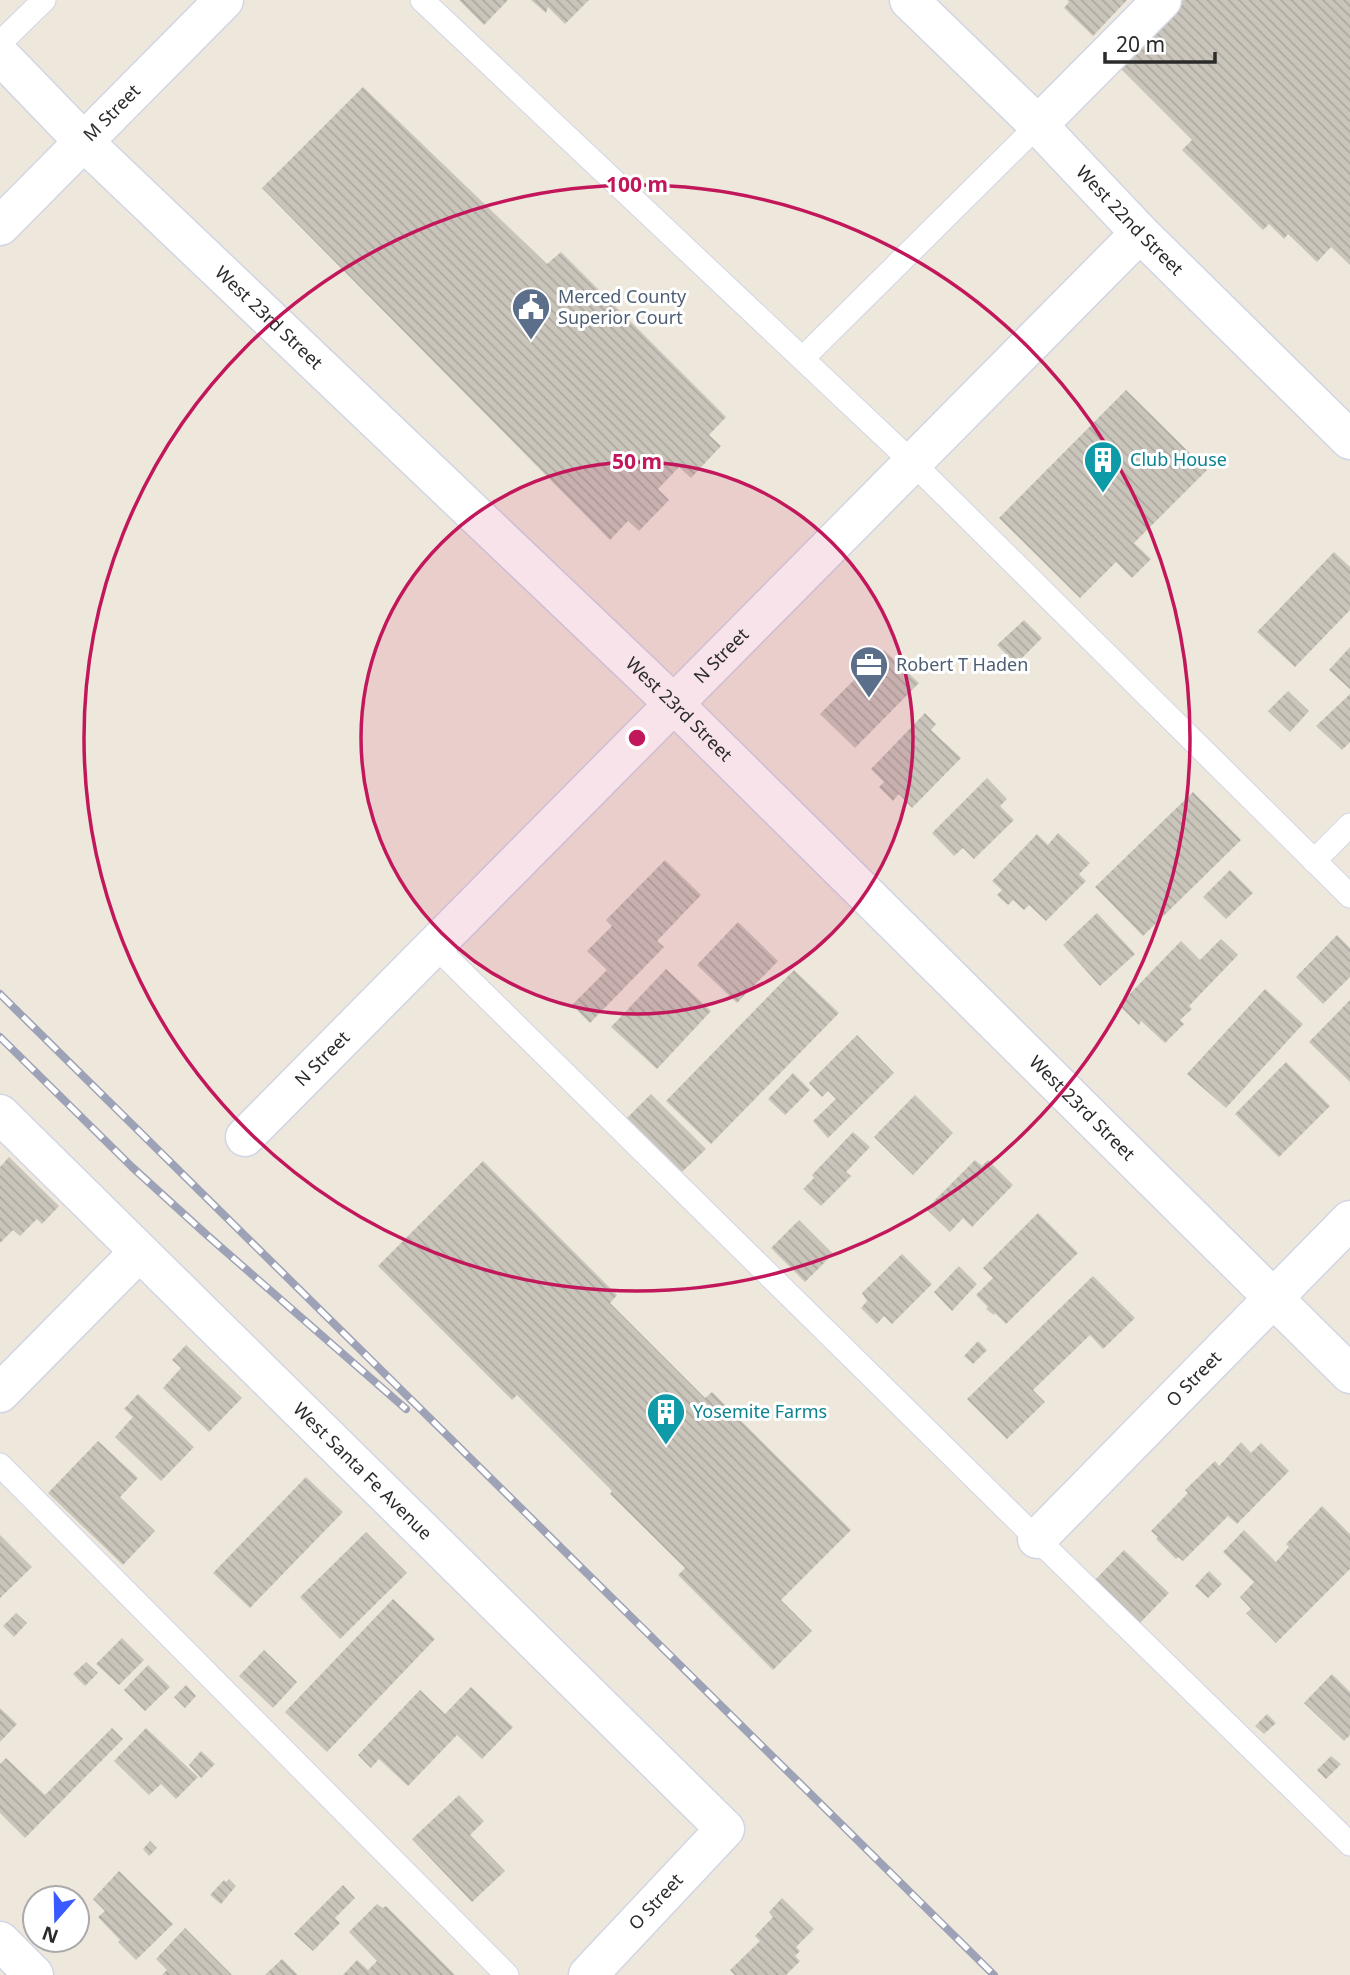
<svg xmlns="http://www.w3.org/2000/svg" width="1350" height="1975" font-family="'Noto Sans',sans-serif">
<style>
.building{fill:url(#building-back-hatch)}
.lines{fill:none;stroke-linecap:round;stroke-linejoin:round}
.lane-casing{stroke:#d1d5e5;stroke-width:25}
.street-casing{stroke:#d1d5e5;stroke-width:41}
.secondary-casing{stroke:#d1d5e5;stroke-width:41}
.lane{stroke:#fff;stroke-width:23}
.street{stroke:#fff;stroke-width:38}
.secondary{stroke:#fff;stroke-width:38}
.rail-casing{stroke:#9ea2b7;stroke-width:8}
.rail{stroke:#fff;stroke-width:5;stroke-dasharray:16;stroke-linecap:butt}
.ring{fill:none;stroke:#c2185b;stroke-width:3.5}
.labels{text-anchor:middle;stroke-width:6;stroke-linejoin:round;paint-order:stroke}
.street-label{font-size:18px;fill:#2b2b2b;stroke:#fff}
.service-label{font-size:18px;fill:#4e5e75;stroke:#fff;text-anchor:start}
.culture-label{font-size:18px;fill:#0d838f;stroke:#fff;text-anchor:start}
.centre{fill:#c2185b;stroke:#fff;stroke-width:3.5}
.ring-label{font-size:21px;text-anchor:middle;font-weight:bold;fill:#c2185b;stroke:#fff;stroke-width:6;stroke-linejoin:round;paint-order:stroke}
</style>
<defs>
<pattern id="building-back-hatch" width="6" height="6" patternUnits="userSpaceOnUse" patternTransform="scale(1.75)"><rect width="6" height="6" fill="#c9c5bb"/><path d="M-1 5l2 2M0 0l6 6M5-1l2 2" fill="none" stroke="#ada9a1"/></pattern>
</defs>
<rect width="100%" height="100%" fill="#eee7dc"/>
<!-- building -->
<path class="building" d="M459 0H508L484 25Z
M531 0H589L565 24 548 7 546 13Z
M1067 0H1127L1093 36 1064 8 1069 2Z
M1183 0H1350V265L1331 247 1317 262 1288 234 1284 239 1269 224 1263 230 1182 150 1192 140 1118 66Z
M363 87 547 264 561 252 726 417 709 435 721 446 691 478 679 467 658 489 669 500 639 531 628 521 610 540 262 188Z
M1126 390 1207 470 1134 543 1151 559 1132 578 1116 562 1080 598 999 518Z
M1334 552 1350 567V610L1295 667 1257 632Z
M1024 620 1042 638 1016 664 997 645Z
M1350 647V689L1329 670Z
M884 650 919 683 855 748 820 714Z
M1288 691 1309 711 1290 732 1268 711Z
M1350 694V742L1342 750 1316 726Z
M925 713 936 724 931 730 961 758 912 808 899 794 893 801 879 787 884 782 871 769Z
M987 778 1007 799 1000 806 1014 820 974 859 963 848 954 856 932 833Z
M1193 792 1241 840 1143 936 1095 887Z
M1058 833 1090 863 1079 874 1086 881 1046 921 1029 905 1024 910 1013 900 1008 905 997 895 1002 890 992 881 1037 834 1048 845Z
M665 860 701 895 657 941 664 947 590 1023 572 1005 607 970 587 951 612 926 606 920Z
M1230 870 1253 893 1226 919 1203 897Z
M1097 913 1135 954 1100 986 1063 945Z
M738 922 778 961 737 1003 697 965Z
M1337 935 1350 948V977L1323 1004 1296 977Z
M1221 939 1238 955 1189 1006 1192 1009 1180 1020 1184 1024 1165 1043 1141 1021 1139 1025 1119 1005 1181 941 1200 960Z
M666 969 711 1011 657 1069 611 1027Z
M794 970 839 1013 711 1144 666 1101Z
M1265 989 1303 1024 1226 1108 1187 1074Z
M1350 1000V1082L1309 1042Z
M857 1035 894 1073 828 1138 813 1121 836 1099 828 1091 822 1097 809 1083Z
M1286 1062 1330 1106 1279 1157 1235 1114Z
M793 1073 810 1090 785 1115 768 1099Z
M651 1094 706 1149 682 1172 627 1118Z
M915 1095 953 1133 913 1175 874 1137Z
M853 1132 870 1147 846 1172 851 1176 821 1206 803 1189 814 1178 812 1175Z
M9 1157 59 1206 42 1224 37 1219 20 1236 13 1230 0 1243V1167Z
M975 1160 982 1166 988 1160 1013 1185 972 1227 963 1218 950 1232 926 1209Z
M483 1161 617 1295 610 1303 705 1398 712 1392 851 1530 781 1600 812 1631 773 1670 678 1575 685 1568 610 1494 612 1491 517 1395 512 1400 378 1266Z
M1038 1213 1078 1253 1006 1324 995 1313 994 1315 986 1309 988 1307 976 1295 993 1278 983 1268Z
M799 1220 833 1254 805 1282 771 1248Z
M902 1254 932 1284 892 1324 884 1316 877 1324 861 1308 867 1301 862 1293Z
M959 1266 977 1284 952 1311 934 1292Z
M1093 1276 1135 1318 1103 1349 1090 1335 1033 1390 1045 1402 1007 1439 967 1399Z
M978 1341 987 1350 973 1364 964 1356Z
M186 1345 242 1398 209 1432 163 1388 181 1368 172 1360Z
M138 1394 194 1447 161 1481 115 1437 133 1417 124 1409Z
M98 1441 138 1478 120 1497 155 1531 123 1565 48 1493Z
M1241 1442 1251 1453 1261 1443 1289 1471 1237 1524 1228 1516 1183 1561 1178 1557 1176 1559 1156 1539 1158 1537 1151 1531 1188 1493 1185 1490 1215 1461 1219 1466Z
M306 1477 343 1512 250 1608 213 1573Z
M1322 1506 1350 1534V1569L1276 1643 1246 1613 1251 1609 1240 1597 1254 1582 1223 1552 1244 1530 1276 1562 1289 1547 1286 1544Z
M366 1532 407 1573 340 1639 300 1597Z
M0 1535 32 1567 0 1598Z
M1124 1550 1169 1593 1138 1625 1094 1581Z
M1209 1571 1222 1584 1208 1598 1195 1586Z
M393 1599 435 1639 327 1752 285 1712Z
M16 1613 27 1623 14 1637 3 1626Z
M122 1638 144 1660 119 1685 96 1664Z
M264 1650 297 1682 273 1708 239 1676Z
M86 1662 98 1673 85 1686 73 1674Z
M148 1665 170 1687 145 1711 124 1690Z
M1332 1674 1350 1692V1735L1344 1741 1304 1703Z
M186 1685 196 1696 185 1708 174 1697Z
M471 1687 513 1727 482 1759 457 1735 408 1786 379 1759 371 1768 358 1755 420 1690 445 1714Z
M0 1708 17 1724 0 1742Z
M1267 1714 1276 1723 1264 1734 1255 1726Z
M112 1728 123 1739 25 1838 0 1813V1764L6 1758 45 1795Z
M146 1728 198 1777 176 1799 161 1784 149 1795 114 1761Z
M201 1751 215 1764 201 1778 189 1765Z
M1331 1756 1341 1764 1326 1779 1317 1770Z
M459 1795 484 1821 470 1835 505 1871 472 1902 412 1839Z
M150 1841 157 1848 149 1856 143 1849Z
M119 1871 173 1924 136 1960 118 1942 120 1940 98 1917 105 1911 93 1899Z
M229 1879 236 1886 221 1904 210 1895 224 1880 226 1882Z
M343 1885 355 1898 335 1918 340 1923 313 1951 294 1934Z
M782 1898 814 1929 796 1947 800 1951 795 1956 800 1961 786 1975H735L730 1970 760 1941 755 1936 773 1917 769 1912Z
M377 1904 383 1908 386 1906 455 1975H343L357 1960 368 1970 377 1961 349 1932Z
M185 1928 232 1975H162L167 1970 156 1959Z
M282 1959 298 1975H265Z"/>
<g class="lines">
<!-- lane casing -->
<g class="lane-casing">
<path id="lane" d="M422 0 913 463 1350 896
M0 43 44 0
M803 358 1038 125
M1314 861 1350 825
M434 945 1037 1539 1350 1844
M0 1465 507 1975"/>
</g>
<!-- street casing -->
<g class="street-casing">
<g id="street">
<path id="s1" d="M909 0 1038 125 1140 233 1350 440"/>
<path id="s2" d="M0 55 84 142 674 704 1350 1374"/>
<path d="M1038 125 1162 0"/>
<path id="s3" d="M0 1114 725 1829 588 1975"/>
<path id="s4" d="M245 1137 1140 233"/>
<path d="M0 1393 139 1252"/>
<path id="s5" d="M1037 1539 1350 1220"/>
<path d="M0 1941 34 1975"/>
</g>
</g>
<!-- secondary casing -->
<g class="secondary-casing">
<g id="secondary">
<path id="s6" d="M0 226 224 0"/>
</g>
</g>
<!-- lane -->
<use href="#lane" class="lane"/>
<!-- street -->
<use href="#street" class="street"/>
<!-- secondary -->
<use href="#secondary" class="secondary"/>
<!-- rail casing -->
<g class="rail-casing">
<path id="rail" d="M0 994 994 1975
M0 1037 132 1167 208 1236 406 1409"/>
</g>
<!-- rail -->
<use href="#rail" class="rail"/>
</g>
<!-- distance rings -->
<circle cx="637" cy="738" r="276" fill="#c2185b" fill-opacity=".12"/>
<g class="ring">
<circle cx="637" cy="738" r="276"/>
<circle cx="637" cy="738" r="553"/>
</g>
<!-- icons -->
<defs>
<g id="civic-pin" transform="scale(2.0125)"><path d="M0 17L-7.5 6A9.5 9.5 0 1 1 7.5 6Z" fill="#5c6f8a" stroke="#fff"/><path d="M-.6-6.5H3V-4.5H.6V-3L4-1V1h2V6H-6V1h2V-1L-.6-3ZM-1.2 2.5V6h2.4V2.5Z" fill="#fff"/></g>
<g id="building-pin" transform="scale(2.0125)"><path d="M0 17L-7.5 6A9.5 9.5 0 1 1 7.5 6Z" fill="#0f9aa8" stroke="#fff"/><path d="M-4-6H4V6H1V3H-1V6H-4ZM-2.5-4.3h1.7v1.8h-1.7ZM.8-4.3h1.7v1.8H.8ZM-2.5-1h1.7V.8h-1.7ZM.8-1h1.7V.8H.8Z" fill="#fff"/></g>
<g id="office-pin" transform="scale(2.0125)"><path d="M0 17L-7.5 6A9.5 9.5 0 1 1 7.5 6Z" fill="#5c6f8a" stroke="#fff"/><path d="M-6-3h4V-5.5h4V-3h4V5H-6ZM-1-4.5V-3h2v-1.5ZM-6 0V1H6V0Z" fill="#fff"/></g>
</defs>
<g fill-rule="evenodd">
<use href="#civic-pin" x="531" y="307"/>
<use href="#building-pin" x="1103" y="460"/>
<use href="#office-pin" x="869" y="665"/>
<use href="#building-pin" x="666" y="1412"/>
</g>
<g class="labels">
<!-- street labels -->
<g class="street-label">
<text dy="6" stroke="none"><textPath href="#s6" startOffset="159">M Street</textPath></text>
<text dy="6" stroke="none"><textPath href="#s1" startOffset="312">West 22nd Street</textPath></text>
<text dy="6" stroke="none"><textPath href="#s2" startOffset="376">West 23rd Street</textPath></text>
<text dy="6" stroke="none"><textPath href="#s4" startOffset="677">N Street</textPath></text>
<text dy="6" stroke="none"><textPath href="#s2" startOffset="943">West 23rd Street</textPath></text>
<text dy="6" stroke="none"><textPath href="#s4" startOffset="110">N Street</textPath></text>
<text dy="6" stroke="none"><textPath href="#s2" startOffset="1510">West 23rd Street</textPath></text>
<text dy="6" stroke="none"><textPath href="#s5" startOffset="224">O Street</textPath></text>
<text dy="6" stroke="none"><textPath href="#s3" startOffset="509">West Santa Fe Avenue</textPath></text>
<text transform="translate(656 1902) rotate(-47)" y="6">O Street</text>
</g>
<!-- service labels -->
<g class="service-label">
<text x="558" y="303">Merced County<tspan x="558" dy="21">Superior Court</tspan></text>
<text x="896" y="671">Robert T Haden</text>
</g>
<!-- culture labels -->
<g class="culture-label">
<text x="1130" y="466">Club House</text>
<text x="693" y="1418">Yosemite Farms</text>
</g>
</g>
<circle cx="637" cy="738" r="10" class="centre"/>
<g class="ring-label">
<text x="637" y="192">100 m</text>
<text x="637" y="469">50 m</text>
</g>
<!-- north arrow -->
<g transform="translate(56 1919) rotate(200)"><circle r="33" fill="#ffffff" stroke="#aaaaaa" stroke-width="2"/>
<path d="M0-5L12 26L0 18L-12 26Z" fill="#395aff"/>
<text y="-10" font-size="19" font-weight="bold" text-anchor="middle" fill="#2b2b2b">N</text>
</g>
<!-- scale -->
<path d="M1105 52v10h110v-10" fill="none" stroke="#2b2b2b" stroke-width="3.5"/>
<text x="1116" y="52" font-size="21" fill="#2b2b2b" stroke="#ffffff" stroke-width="5" paint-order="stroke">20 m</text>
</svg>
